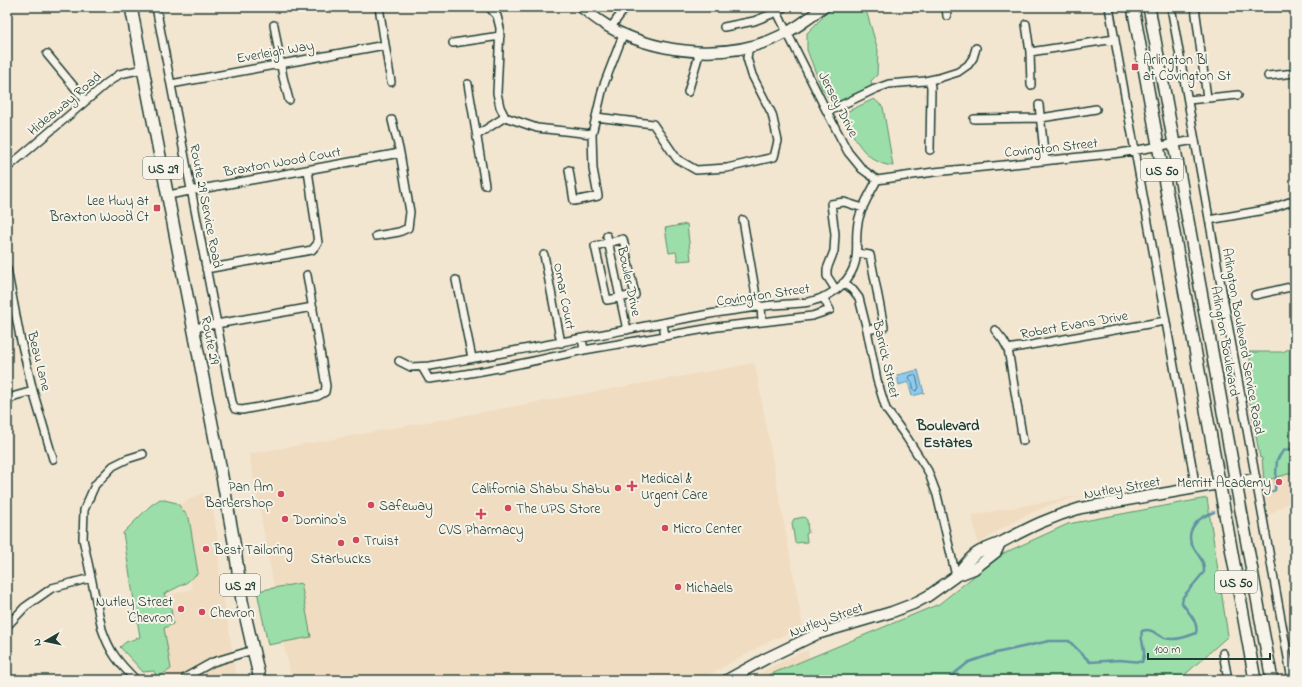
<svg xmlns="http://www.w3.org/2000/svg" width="1302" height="687" font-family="'Indie Flower',sans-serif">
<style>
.built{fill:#f0dcc0}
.green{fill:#9cdea9;stroke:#5e8e6e}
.water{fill:#8fcaef;stroke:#6292a4}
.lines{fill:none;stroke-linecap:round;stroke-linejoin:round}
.shore{stroke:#4c757f;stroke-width:1}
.stream{stroke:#6292a4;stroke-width:2.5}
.street-casing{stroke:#1f3d34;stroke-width:10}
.secondary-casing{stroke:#1f3d34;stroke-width:13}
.primary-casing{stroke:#1f3d34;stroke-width:14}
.street{stroke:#f7f3e8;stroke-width:7}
.secondary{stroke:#f7f3e8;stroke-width:10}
.primary{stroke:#f7f3e8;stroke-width:11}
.poi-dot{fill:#d1495b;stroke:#f7f3e8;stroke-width:1.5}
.labels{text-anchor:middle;stroke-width:4;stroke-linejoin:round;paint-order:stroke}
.shield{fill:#f7f3e8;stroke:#60746a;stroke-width:1}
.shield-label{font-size:13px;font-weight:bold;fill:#1f3d34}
.street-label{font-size:14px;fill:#1f3d34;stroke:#f7f3e8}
.poi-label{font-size:14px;fill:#1f3d34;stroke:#f7f3e8;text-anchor:start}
.neighbourhood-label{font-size:15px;font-weight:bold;fill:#1f3d34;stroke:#f7f3e8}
</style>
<rect width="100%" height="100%" fill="#f3e6d1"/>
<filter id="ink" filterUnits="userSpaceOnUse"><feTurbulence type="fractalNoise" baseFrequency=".025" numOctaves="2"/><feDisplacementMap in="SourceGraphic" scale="8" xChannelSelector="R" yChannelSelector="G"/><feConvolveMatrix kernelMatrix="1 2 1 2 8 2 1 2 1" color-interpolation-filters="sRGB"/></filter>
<g filter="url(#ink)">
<!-- built -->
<path class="built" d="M755 363 803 627 766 643 700 680H292L283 642 311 637 301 583 274 587 249 454Z
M1295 462V499L1269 515 1260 465Z
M202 493 211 495 217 535 220 582 228 623 235 669 238 680H169L168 679 156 598 192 589 178 505Z
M1083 495 1050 505 1024 516 996 532 978 545 972 515Z
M1295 624V656H1294L1289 625Z
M808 650 813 680H747L790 657Z"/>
<!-- green -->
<path class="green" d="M833 7H865L878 50 877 75 871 81 872 87 834 104 822 89 807 50V33Z
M874 99 883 107 893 166C864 163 854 137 842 114Z
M687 224 691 260 678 261 676 252 669 253 665 228Z
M1295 345V472L1264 481 1262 458H1260L1247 386 1253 381 1249 352H1283Z
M1207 498 1228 636 1179 680H757L939 604 1002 554 1068 524Z
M160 499 177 503 189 518 198 573 186 583 164 594 171 608 173 624 164 628 171 669 157 678 154 671 143 672 120 647 126 642 140 637 123 533 150 506Z
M804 517 807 520 808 533 806 534 807 542 795 543 792 523 794 519Z
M301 583 311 637 268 645 257 591Z"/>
<!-- water -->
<path class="water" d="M918 370 924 393 912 396 908 382 899 385 897 375Z"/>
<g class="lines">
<!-- shore -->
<path class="shore" d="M914 375 916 376 919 388 916 391 914 390 912 382 909 378 910 376Z"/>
<!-- stream -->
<path class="stream" d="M1267 493 1275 490 1277 460 1283 451 1295 448
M946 680 969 662 996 653 1049 641H1069L1090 662 1119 660 1142 662C1148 648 1139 642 1142 631 1153 627 1156 636 1165 638 1175 641 1187 637 1196 633 1199 622 1188 612 1182 603L1183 597 1204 572C1204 569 1204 566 1203 563 1198 551 1185 543 1192 529 1197 519 1204 516 1214 512"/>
<!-- street casing -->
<g class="street-casing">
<path id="street" d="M156 7 232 402 235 409 242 410 313 397 318 396 325 392 326 386 307 275
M379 7 391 82
M489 7 497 16 500 28 497 93 500 107 505 117 537 128 592 134
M784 7 777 12 827 112 848 152 862 169 877 180
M946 7 947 16
M1109 7 1196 488
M1171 7 1292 680
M1195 7 1207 98
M1026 24 1030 52 1031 85
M274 25 283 77 289 100
M611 27 626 7
M724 27 754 21 777 12
M453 43 500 36
M1030 52 1115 39
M47 54 85 100
M1268 76 1295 73
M930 80 931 88 930 150
M171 84 385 45
M468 84 485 185
M688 92 700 51
M1188 100 1238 95
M1039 105 1045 161
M827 112 875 89 889 84 925 81 939 78 958 72 968 65 973 58 976 48
M596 117 653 124 677 159 696 170 727 168 774 157 778 141 772 114 752 75 747 58 749 46
M974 119 1041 118 1096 109
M392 120 400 153
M477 135 505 117
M7 168 107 83 120 74 143 69
M569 170 574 201 598 196 593 169 592 134 603 87 623 35
M877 180 934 172 1120 153 1195 140
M168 195 400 153 410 212 408 228 399 232 376 236
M743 220 758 307
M1209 220 1270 209 1295 200
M607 236 627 330
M623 239 635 295 607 300 595 246Z
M857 253 870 255 884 327 867 330
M544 255 561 343
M7 269 20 337 33 391 53 459
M206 269 312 250 318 243 308 170
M456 280 472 358
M843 283 853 290 859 298 867 330 877 380 886 409 907 438 928 471 937 495 956 576
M836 290 827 276V269L834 251 835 234 831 204 844 202 863 208
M1255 295 1295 286
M761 306 762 322 812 316 830 310 823 297
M663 323 665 336 717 327 762 322
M194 328 313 307
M995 330 1003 340 1008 349 1023 441
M582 338 584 350 665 336
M1008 349 1165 321
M399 361 411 367 430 366C522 350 613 332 704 315 727 311 750 308 773 305 785 304 797 304 809 302 822 299 834 293 843 284 865 260 852 243 859 218 863 204 871 192 877 180
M422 367 429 379C481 373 533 361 584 350
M7 402 15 396 33 391
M1236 481 1256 477
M7 626 25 607 52 588 91 578
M1223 653 1228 680
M186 677 213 662 253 650
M136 680C119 663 110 653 102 629L83 539 84 510 95 485 113 466 127 459 143 454"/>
</g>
<!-- secondary casing -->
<g class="secondary-casing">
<path id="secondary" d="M581 7C594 17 609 29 625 35 672 55 733 59 780 36 795 29 810 18 823 7
M956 576C963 567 968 559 977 553 985 548 994 546 1002 542 1030 527 1050 517 1081 508L1236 481
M727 680 767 658 817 634 892 612 913 604 928 596 956 576 974 569 996 552 1000 543"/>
</g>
<!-- primary casing -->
<g class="primary-casing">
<path id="primary" d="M131 7 219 460 234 542 242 601 260 680
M1133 7 1255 680
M1149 7 1272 680"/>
</g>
<!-- street -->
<use href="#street" class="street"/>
<!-- secondary -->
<use href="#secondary" class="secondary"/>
<!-- primary -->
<use href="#primary" class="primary"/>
</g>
</g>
<!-- markers -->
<g class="poi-dot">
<rect x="1131" y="63" width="8" height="8" rx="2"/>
<rect x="153" y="204" width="8" height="8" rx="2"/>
<circle cx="1279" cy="482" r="4"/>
<path d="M630 480h4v4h4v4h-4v4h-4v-4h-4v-4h4z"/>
<circle cx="618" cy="488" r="4"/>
<circle cx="281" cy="494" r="4"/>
<circle cx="371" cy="505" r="4"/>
<circle cx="508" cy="508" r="4"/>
<path d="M479 508h4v4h4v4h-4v4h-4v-4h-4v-4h4z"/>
<circle cx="285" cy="519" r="4"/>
<circle cx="665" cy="528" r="4"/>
<circle cx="356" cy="540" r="4"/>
<circle cx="341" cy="543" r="4"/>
<circle cx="206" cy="549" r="4"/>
<circle cx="678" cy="587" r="4"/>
<circle cx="181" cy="609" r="4"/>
<circle cx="202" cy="612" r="4"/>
</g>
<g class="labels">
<!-- shield labels -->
<g class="shield">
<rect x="143" y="157" width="40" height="22" rx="3"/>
<rect x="1141" y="159" width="42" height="22" rx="3"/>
<rect x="1215" y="571" width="42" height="22" rx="3"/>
<rect x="220" y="574" width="40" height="22" rx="3"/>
</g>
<g class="shield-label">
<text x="163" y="173">US 29</text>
<text x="1162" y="175">US 50</text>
<text x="1236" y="587">US 50</text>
<text x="240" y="590">US 29</text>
</g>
<!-- street labels -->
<g class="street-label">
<text transform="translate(275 51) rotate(-10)" y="5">Everleigh Way</text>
<text transform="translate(64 103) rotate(-40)" y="5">Hideaway Road</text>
<text transform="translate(839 104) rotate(63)" y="5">Jersey Drive</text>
<text transform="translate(1051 147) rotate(-6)" y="5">Covington Street</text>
<text transform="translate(282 161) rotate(-10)" y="5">Braxton Wood Court</text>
<text transform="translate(207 206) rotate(79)" y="5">Route 29 Service Road</text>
<text transform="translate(630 281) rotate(78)" y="5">Bowler Drive</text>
<text transform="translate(763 294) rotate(-8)" y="5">Covington Street</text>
<text transform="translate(565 296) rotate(79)" y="5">Omar Court</text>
<text transform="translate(1074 324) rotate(-10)" y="5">Robert Evans Drive</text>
<text transform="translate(211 340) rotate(79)" y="5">Route 29</text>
<text transform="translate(1226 341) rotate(80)" y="5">Arlington Boulevard</text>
<text transform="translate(1244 341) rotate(80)" y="5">Arlington Boulevard Service Road</text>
<text transform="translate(887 359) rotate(77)" y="5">Barrick Street</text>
<text transform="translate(40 361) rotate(76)" y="5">Beau Lane</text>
<text transform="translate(1122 487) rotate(-10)" y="5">Nutley Street</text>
<text transform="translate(826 619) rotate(-20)" y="5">Nutley Street</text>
</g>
<!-- poi labels -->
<g class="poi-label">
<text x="1143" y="64">Arlington Bl<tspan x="1143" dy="16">at Covington St</tspan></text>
<text x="149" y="205" text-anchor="end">Lee Hwy at<tspan x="149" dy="16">Braxton Wood Ct</tspan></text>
<text x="641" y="483">Medical &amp;<tspan x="641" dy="16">Urgent Care</tspan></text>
<text x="1271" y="487" text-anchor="end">Merritt Academy</text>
<text x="273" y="491" text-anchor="end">Pan Am<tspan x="273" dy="16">Barbershop</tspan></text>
<text x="610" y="493" text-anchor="end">California Shabu Shabu</text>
<text x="379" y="510">Safeway</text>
<text x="516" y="513">The UPS Store</text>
<text x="293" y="524">Domino's</text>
<text x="673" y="533">Micro Center</text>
<text x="481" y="534" text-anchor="middle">CVS Pharmacy</text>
<text x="364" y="545">Truist</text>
<text x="214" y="554">Best Tailoring</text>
<text x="341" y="563" text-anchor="middle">Starbucks</text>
<text x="686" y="592">Michaels</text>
<text x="173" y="606" text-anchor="end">Nutley Street<tspan x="173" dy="16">Chevron</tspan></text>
<text x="210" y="617">Chevron</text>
</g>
<!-- neighbourhood labels -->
<g class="neighbourhood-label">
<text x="948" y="430">Boulevard<tspan x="948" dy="17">Estates</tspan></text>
</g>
</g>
<!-- margin -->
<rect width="1302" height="687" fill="none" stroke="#f7f3e8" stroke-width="24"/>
<rect x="12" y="12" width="1278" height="663" fill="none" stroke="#1f3d34" stroke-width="1.5" filter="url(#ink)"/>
<!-- north arrow -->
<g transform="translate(46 641) rotate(261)" stroke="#f7f3e8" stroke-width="3" paint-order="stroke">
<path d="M0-3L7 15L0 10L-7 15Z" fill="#1f3d34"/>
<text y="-6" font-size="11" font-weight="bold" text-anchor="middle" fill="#1f3d34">N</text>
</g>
<!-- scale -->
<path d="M1148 653v6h122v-6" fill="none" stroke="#1f3d34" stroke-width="2"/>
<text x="1154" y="653" font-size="12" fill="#1f3d34" stroke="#f7f3e8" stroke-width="3" paint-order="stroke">100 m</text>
</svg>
